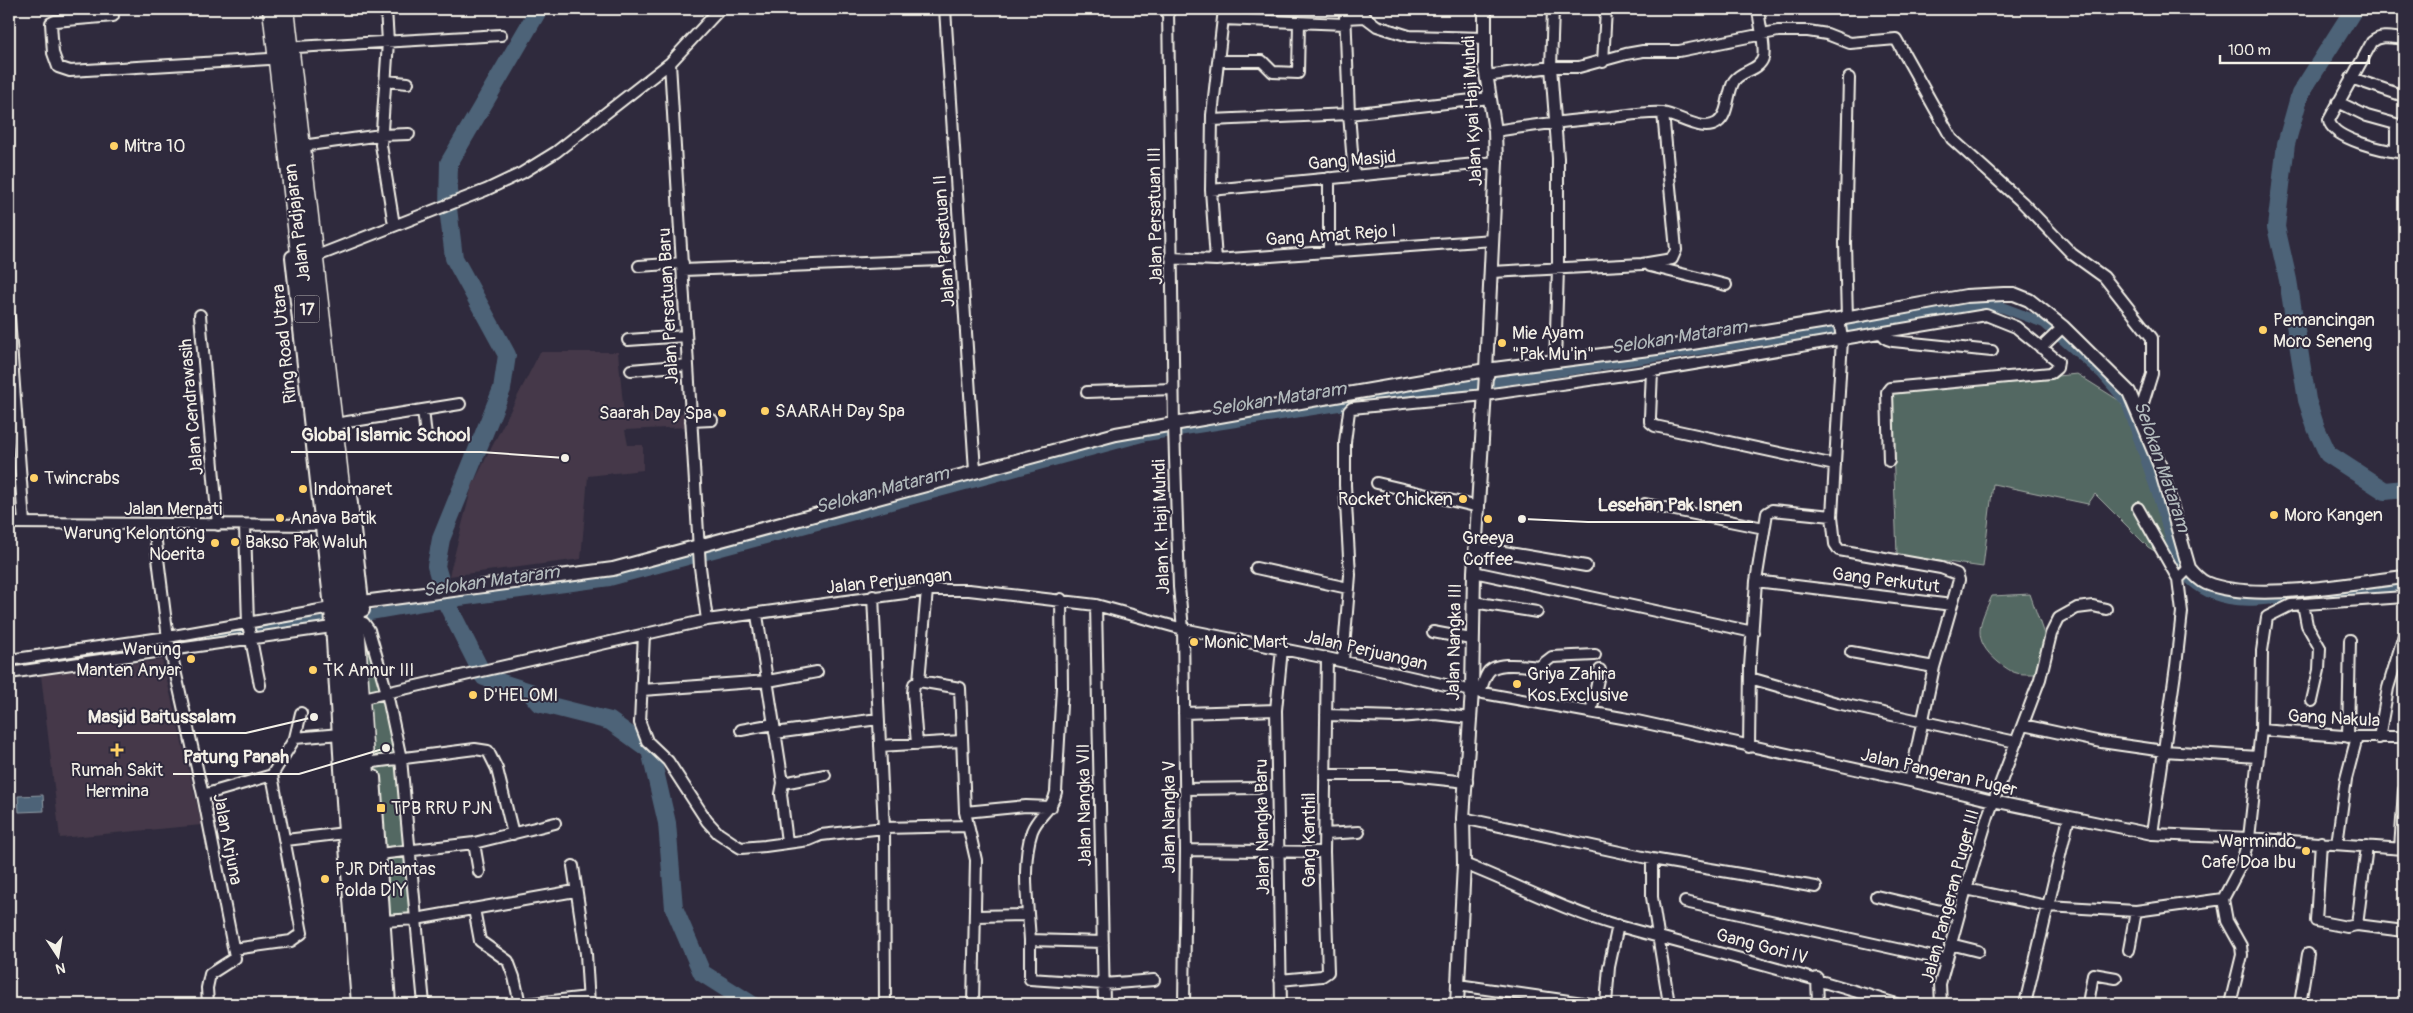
<svg xmlns="http://www.w3.org/2000/svg" width="2413" height="1013" font-family="Pangolin,sans-serif">
<style>
.built{fill:#443948}
.green{fill:#536862;stroke:#a4aca5}
.water{fill:#4d6478;stroke:#909ca5}
.lines{fill:none;stroke-linecap:round;stroke-linejoin:round}
.canal{stroke:#4d6478;stroke-width:10}
.river{stroke:#4d6478;stroke-width:18}
.minor-casing{stroke:#f4f1e8;stroke-width:14}
.tertiary-casing{stroke:#f4f1e8;stroke-width:16}
.secondary-casing{stroke:#f4f1e8;stroke-width:19}
.trunk-casing{stroke:#f4f1e8;stroke-width:21}
.minor{stroke:#2f2a3d;stroke-width:10}
.tertiary{stroke:#2f2a3d;stroke-width:12}
.secondary{stroke:#2f2a3d;stroke-width:15}
.trunk{stroke:#2f2a3d;stroke-width:18}
.poi-dot{fill:#ffd166;stroke:#2f2a3d;stroke-width:2}
.labels{text-anchor:middle;stroke-width:4;stroke-linejoin:round;paint-order:stroke}
.shield{fill:#2f2a3d;stroke:#b9b5b5;stroke-width:1}
.shield-label{font-size:16px;font-weight:bold;fill:#f4f1e8}
.street-label{font-size:18px;fill:#f4f1e8;stroke:#2f2a3d}
.poi-label{font-size:18px;fill:#f4f1e8;stroke:#2f2a3d;text-anchor:start}
.water-label{font-size:19px;font-style:italic;fill:#b1b9bb;stroke:#2f2a3d}
.leader{fill:none;stroke:#f4f1e8;stroke-width:2}
.callout-dot{fill:#f4f1e8;stroke:#2f2a3d;stroke-width:2}
.callout-label{font-size:19px;text-anchor:middle;font-weight:bold;fill:#f4f1e8;stroke:#2f2a3d;stroke-width:4;stroke-linejoin:round;paint-order:stroke}
</style>
<rect width="100%" height="100%" fill="#2f2a3d"/>
<filter id="ink" filterUnits="userSpaceOnUse"><feTurbulence type="fractalNoise" baseFrequency=".02" numOctaves="2"/><feDisplacementMap in="SourceGraphic" scale="10" xChannelSelector="R" yChannelSelector="G"/><feConvolveMatrix kernelMatrix="1 2 1 2 8 2 1 2 1" color-interpolation-filters="sRGB"/></filter>
<g filter="url(#ink)">
<!-- built -->
<path class="built" d="M540 352H618L624 414 685 413 687 427 625 430 628 445H643V470L588 476 581 559 449 576 472 486Z
M162 660 202 825 60 838 41 675Z"/>
<!-- green -->
<path class="green" d="M2077 374 2120 401 2130 419 2174 563 2148 547 2095 494 2088 504 1993 484 1983 567 1897 555 1891 393Z
M2030 594 2047 643 2037 674C2016 674 2015 675 1998 662 1971 639 1979 624 1992 596Z
M364 623 401 759 416 919 383 921Z"/>
<!-- water -->
<path class="water" d="M43 795 44 811 19 812 18 796Z"/>
<g class="lines">
<!-- canal -->
<path class="canal" d="M2333 592 2404 585
M353 618 422 606 610 581 1146 436 1989 305 2004 308 2044 323 2102 374 2126 402 2157 494 2179 568C2213 611 2254 601 2301 596
M9 666 338 620"/>
<!-- river -->
<path class="river" d="M539 9 449 163 448 208 454 258 507 355 502 389 441 539 436 566 447 604 484 677 530 692 539 703 610 721 650 750 667 823 674 908 702 973 751 1004
M2354 9 2300 94 2286 144 2276 227 2288 280 2307 400 2316 428 2328 454 2385 491 2404 489"/>
<!-- minor casing -->
<g class="minor-casing">
<path id="minor" d="M386 9 388 42 381 145 394 225
M945 9 975 471
M1168 9 1174 426 1179 587 1183 629 1186 850 1184 1004
M1345 9 1349 114 1354 176
M1553 9 1551 67 1558 158V269L1555 362
M113 16 55 21 51 23 53 53 58 67 70 71 269 59
M1345 18 1365 17 1377 26 1409 36 1485 38
M1223 19 1345 24
M2404 39C2393 38 2381 34 2372 42L2329 120C2332 140 2387 151 2404 153
M297 47 501 35
M1218 61H1262L1273 72 1298 73 1299 22
M1603 62 1606 9
M670 63 700 567 707 620
M1486 76 1551 67H1579L1626 54 1643 51H1679L1778 31H1808L1827 34 1850 43 1896 39 1952 139 2023 203 2072 254 2104 277 2152 338V374L2139 416
M2351 78 2404 96
M385 81 408 83
M2338 102 2367 116 2396 124V152
M1212 120 1349 114 1490 98
M1495 131C1534 125 1573 120 1612 117 1629 115 1646 112 1662 113 1678 115 1702 133 1717 123 1729 115 1727 93 1734 81 1741 70 1759 71 1763 58 1766 47 1759 22 1758 9
M309 145 381 135 409 134
M1329 178V252
M1211 190 1496 162
M322 254 486 190 522 173 556 152 670 63 720 9
M1171 258 1216 260 1493 240
M1216 260 1211 190 1212 115 1224 9
M639 266 683 263
M1650 266 1726 285
M683 270 941 260
M1492 272 1642 264 1672 259 1676 250 1663 113
M200 315 218 525
M9 317 24 523
M1847 318 1845 243 1849 78
M1839 319 1842 339 1832 516 1835 544 1839 550 1941 568 1957 574 1959 580 1934 667 1910 781
M1881 333 1887 339 1893 341 1992 351
M628 340 686 336
M2041 348 2063 327
M631 370 688 365
M1652 371 1650 417V422L1655 426 1835 465
M1087 392 1173 389
M423 410 426 436
M691 421 712 420
M341 423 460 404
M1377 483 1479 507
M1645 504 1764 528
M2138 508 2178 579
M9 523 322 525
M154 526 168 639 203 795 234 952 235 958 210 974 207 988 208 1004
M245 526 248 624 260 685
M1475 547 1586 566
M1256 568 1348 588
M1474 572 1753 632
M1756 581 1952 605
M873 596 884 828 885 1004
M1473 602 1537 612
M2303 604 2307 625 2320 648 2319 670 2312 701
M1096 605 1104 1004
M757 615 783 783 781 794 787 842
M364 623 369 630 387 693 401 759 424 1004
M1433 632 1471 639
M644 634 640 723 647 741 668 761 707 821 718 833 736 845 741 848 765 846 809 840 821 835 884 828 968 826
M1851 652 1934 667
M9 660 168 637 331 608
M1343 661 1350 575 1345 485V442L1349 411 1352 408 1485 395 1652 371 1986 315 2016 327 2058 361 2057 368 2051 373 1890 388 1887 392 1889 461
M9 673 332 627
M1750 678 1837 703 2016 742
M919 681 927 590
M642 690 768 681 817 672
M1480 692C1482 687 1484 679 1487 674 1494 660 1526 666 1539 667L1552 657 1595 655
M368 697 707 620 927 590H969L1096 605 1183 629 1327 658 1472 691 1628 719 1910 781 1993 801 2152 834 2249 838 2404 849
M1591 712 1600 670
M1184 713 1276 710
M1326 715 1398 717 1436 714 1470 718
M2023 725 2101 742 2164 751 2258 757
M741 730 774 724
M2261 730 2357 737H2404
M775 733 878 719
M2348 737 2350 640
M295 738 301 713
M2379 738 2388 688 2404 635
M917 744 913 693 914 684 919 681 960 688 965 812 976 860 973 1004
M880 746 961 741
M1749 747 1750 667 1756 581 1767 513 1772 510 1832 516
M373 762 475 749 488 751 497 769 513 834
M1325 775H1401L1467 782
M783 783 825 775
M1185 789 1258 788
M203 795 272 775 295 738 340 734
M965 812 1026 806 1051 807
M1463 818 1652 859 1816 887
M1324 834 1359 832
M2152 834 2176 666 2182 612 2178 579 2189 568
M286 840 345 833
M2321 842 2316 921 2347 927 2357 925
M474 843 479 872
M2337 844 2346 779 2357 737
M2367 846 2357 925 2404 931
M2400 849 2404 790
M1186 850 1324 852
M379 854 474 843 555 823
M1652 859V897L1669 1004
M1464 864C1516 884 1565 911 1619 926 1712 952 1804 974 1896 1004
M573 866 586 954 589 1004
M1966 889 2047 906 2136 911 2223 899
M1876 896 1958 915
M1685 902 1946 960
M474 909 480 941 508 961 514 977 520 1004
M976 916 1028 915
M383 921 416 919 575 891
M1030 940C1028 905 1021 864 1032 831 1038 815 1053 809 1056 792L1062 687 1061 599
M1103 942 1030 940V979L1104 984 1154 980
M1950 944 1978 951
M234 949 291 941 302 933 272 775
M2129 950 2136 911
M1817 978 1818 1004
M1280 980 1322 976 1328 972 1324 852 1327 658
M1458 985 1590 1004
M526 1004 588 997
M1281 1004 1276 710 1282 649
M1606 1004 1609 967 1618 925
M1941 1004 1940 984 1966 889 1988 816 2040 679 2051 634 2059 618 2077 608 2093 606 2106 609
M2025 1004 2069 817
M2088 1004 2093 974 2116 978
M2230 1004 2242 955 2241 946 2227 921 2223 899 2241 865 2249 838 2261 730 2262 651 2267 617 2291 605 2404 597
M2300 1004 2308 954"/>
</g>
<!-- tertiary casing -->
<g class="tertiary-casing">
<path id="tertiary" d="M1485 9V67L1495 131 1496 162 1486 370
M292 257 331 608 345 833 358 1004
M350 495 363 610
M363 602 613 569 1116 434 1486 370 1680 345 1839 319 1966 296 2004 294H2014L2029 300 2063 327 2129 392 2160 466 2189 568C2194 574 2199 580 2206 583 2255 603 2351 583 2404 577
M374 777 389 1004
M1457 1004 1464 864 1463 818 1472 691 1474 572 1486 374"/>
</g>
<!-- secondary casing -->
<g class="secondary-casing">
<path id="secondary" d="M1486 374V370"/>
</g>
<!-- trunk casing -->
<g class="trunk-casing">
<path id="trunk" d="M272 9 341 609 367 1004
M285 9 354 606 380 1004"/>
</g>
<!-- minor -->
<use href="#minor" class="minor"/>
<!-- tertiary -->
<use href="#tertiary" class="tertiary"/>
<!-- secondary -->
<use href="#secondary" class="secondary"/>
<!-- trunk -->
<use href="#trunk" class="trunk"/>
</g>
</g>
<!-- markers -->
<g class="poi-dot">
<circle cx="114" cy="146" r="5"/>
<circle cx="2263" cy="330" r="5"/>
<circle cx="1502" cy="343" r="5"/>
<circle cx="765" cy="411" r="5"/>
<circle cx="722" cy="413" r="5"/>
<circle cx="34" cy="478" r="5"/>
<circle cx="303" cy="489" r="5"/>
<circle cx="1463" cy="499" r="5"/>
<circle cx="2274" cy="515" r="5"/>
<circle cx="280" cy="518" r="5"/>
<circle cx="1488" cy="519" r="5"/>
<circle cx="235" cy="542" r="5"/>
<circle cx="215" cy="543" r="5"/>
<circle cx="1194" cy="642" r="5"/>
<circle cx="191" cy="659" r="5"/>
<circle cx="313" cy="670" r="5"/>
<circle cx="1517" cy="684" r="5"/>
<circle cx="473" cy="695" r="5"/>
<path d="M114.5 742.5h5v5h5v5h-5v5h-5v-5h-5v-5h5z"/>
<rect x="376" y="803" width="10" height="10" rx="2.5"/>
<circle cx="2306" cy="851" r="5"/>
<circle cx="325" cy="879" r="5"/>
</g>
<g class="labels">
<!-- shield labels -->
<rect class="shield" x="294.5" y="295.5" width="25" height="27" rx="4"/>
<g class="shield-label">
<text x="307" y="315">17</text>
</g>
<!-- street labels -->
<g class="street-label">
<text transform="translate(1472 111) rotate(-93)" y="6">Jalan Kyai Haji Muhdi</text>
<text transform="translate(1352 160) rotate(-5)" y="6">Gang Masjid</text>
<text transform="translate(1155 216) rotate(-91)" y="6">Jalan Persatuan III</text>
<text transform="translate(297 223) rotate(-97)" y="6">Jalan Padjajaran</text>
<text transform="translate(1331 235) rotate(-4)" y="6">Gang Amat Rejo I</text>
<text transform="translate(944 241) rotate(-94)" y="6">Jalan Persatuan II</text>
<text transform="translate(668 306) rotate(-93)" y="6">Jalan Persatuan Baru</text>
<text transform="translate(284 344) rotate(-96)" y="6">Ring Road Utara</text>
<text transform="translate(191 407) rotate(-95)" y="6">Jalan Cendrawasih</text>
<text x="173" y="515">Jalan Merpati</text>
<text transform="translate(1161 527) rotate(-92)" y="6">Jalan K. Haji Muhdi</text>
<text transform="translate(1886 580) rotate(7)" y="6">Gang Perkutut</text>
<text transform="translate(889 581) rotate(-6)" y="6">Jalan Perjuangan</text>
<text transform="translate(1454 642) rotate(-89)" y="6">Jalan Nangka III</text>
<text transform="translate(1366 650) rotate(13)" y="6">Jalan Perjuangan</text>
<text transform="translate(2334 718) rotate(3)" y="6">Gang Nakula</text>
<text transform="translate(1939 772) rotate(13)" y="6">Jalan Pangeran Puger</text>
<text transform="translate(1084 805) rotate(-91)" y="6">Jalan Nangka VII</text>
<text transform="translate(1169 817) rotate(-90)" y="6">Jalan Nangka V</text>
<text transform="translate(1262 827) rotate(-91)" y="6">Jalan Nangka Baru</text>
<text transform="translate(228 839) rotate(79)" y="6">Jalan Arjuna</text>
<text transform="translate(1309 840) rotate(-90)" y="6">Gang Kanthil</text>
<text transform="translate(1950 896) rotate(-75)" y="6">Jalan Pangeran Puger III</text>
<text transform="translate(1762 946) rotate(15)" y="6">Gang Gori IV</text>
</g>
<!-- poi labels -->
<g class="poi-label">
<text x="124" y="152">Mitra 10</text>
<text x="2273" y="326">Pemancingan<tspan x="2273" dy="21">Moro Seneng</tspan></text>
<text x="1512" y="339">Mie Ayam<tspan x="1512" dy="21">"Pak Mu'in"</tspan></text>
<text x="775" y="417">SAARAH Day Spa</text>
<text x="712" y="419" text-anchor="end">Saarah Day Spa</text>
<text x="44" y="484">Twincrabs</text>
<text x="313" y="495">Indomaret</text>
<text x="1453" y="505" text-anchor="end">Rocket Chicken</text>
<text x="2284" y="521">Moro Kangen</text>
<text x="290" y="524">Anava Batik</text>
<text x="205" y="539" text-anchor="end">Warung Kelontong<tspan x="205" dy="21">Noerita</tspan></text>
<text x="1488" y="544" text-anchor="middle">Greeya<tspan x="1488" dy="21">Coffee</tspan></text>
<text x="245" y="548">Bakso Pak Waluh</text>
<text x="1204" y="648">Monic Mart</text>
<text x="181" y="655" text-anchor="end">Warung<tspan x="181" dy="21">Manten Anyar</tspan></text>
<text x="323" y="676">TK Annur III</text>
<text x="1527" y="680">Griya Zahira<tspan x="1527" dy="21">Kos Exclusive</tspan></text>
<text x="483" y="701">D'HELOMI</text>
<text x="117" y="776" text-anchor="middle">Rumah Sakit<tspan x="117" dy="21">Hermina</tspan></text>
<text x="391" y="814">TPB RRU PJN</text>
<text x="2296" y="847" text-anchor="end">Warmindo<tspan x="2296" dy="21">Cafe Doa Ibu</tspan></text>
<text x="335" y="875">PJR Ditlantas<tspan x="335" dy="21">Polda DIY</tspan></text>
</g>
<!-- water labels -->
<g class="water-label">
<text transform="translate(1679 336) rotate(-9)" y="7">Selokan Mataram</text>
<text transform="translate(1278 398) rotate(-9)" y="7">Selokan Mataram</text>
<text transform="translate(2163 466) rotate(71)" y="7">Selokan Mataram</text>
<text transform="translate(882 489) rotate(-15)" y="7">Selokan Mataram</text>
<text transform="translate(491 580) rotate(-8)" y="7">Selokan Mataram</text>
</g>
</g>
<!-- callouts -->
<path class="leader" d="M565 458L481 452H291M1522 519L1588 522H1753M314 717L246 733H77M386 748L299 774H173"/>
<g class="callout-dot">
<circle cx="565" cy="458" r="5"/>
<circle cx="1522" cy="519" r="5"/>
<circle cx="314" cy="717" r="5"/>
<circle cx="386" cy="748" r="5"/>
</g>
<g class="callout-label">
<text x="386" y="441">Global Islamic School</text>
<text x="1670" y="511">Lesehan Pak Isnen</text>
<text x="162" y="723">Masjid Baitussalam</text>
<text x="236" y="763">Patung Panah</text>
</g>
<!-- margin -->
<rect width="2413" height="1013" fill="none" stroke="#2f2a3d" stroke-width="30"/>
<rect x="15" y="15" width="2383" height="983" fill="none" stroke="#f4f1e8" stroke-width="2" filter="url(#ink)"/>
<!-- north arrow -->
<g transform="translate(58 956) rotate(168)" stroke="#2f2a3d" stroke-width="4" paint-order="stroke">
<path d="M0-4L9 19L0 12L-9 19Z" fill="#f4f1e8"/>
<text y="-8" font-size="14" font-weight="bold" text-anchor="middle" fill="#f4f1e8">N</text>
</g>
<!-- scale -->
<path d="M2220 55v8h149v-8" fill="none" stroke="#f4f1e8" stroke-width="2.5"/>
<text x="2228" y="55" font-size="15" fill="#f4f1e8" stroke="#2f2a3d" stroke-width="4" paint-order="stroke">100 m</text>
</svg>
